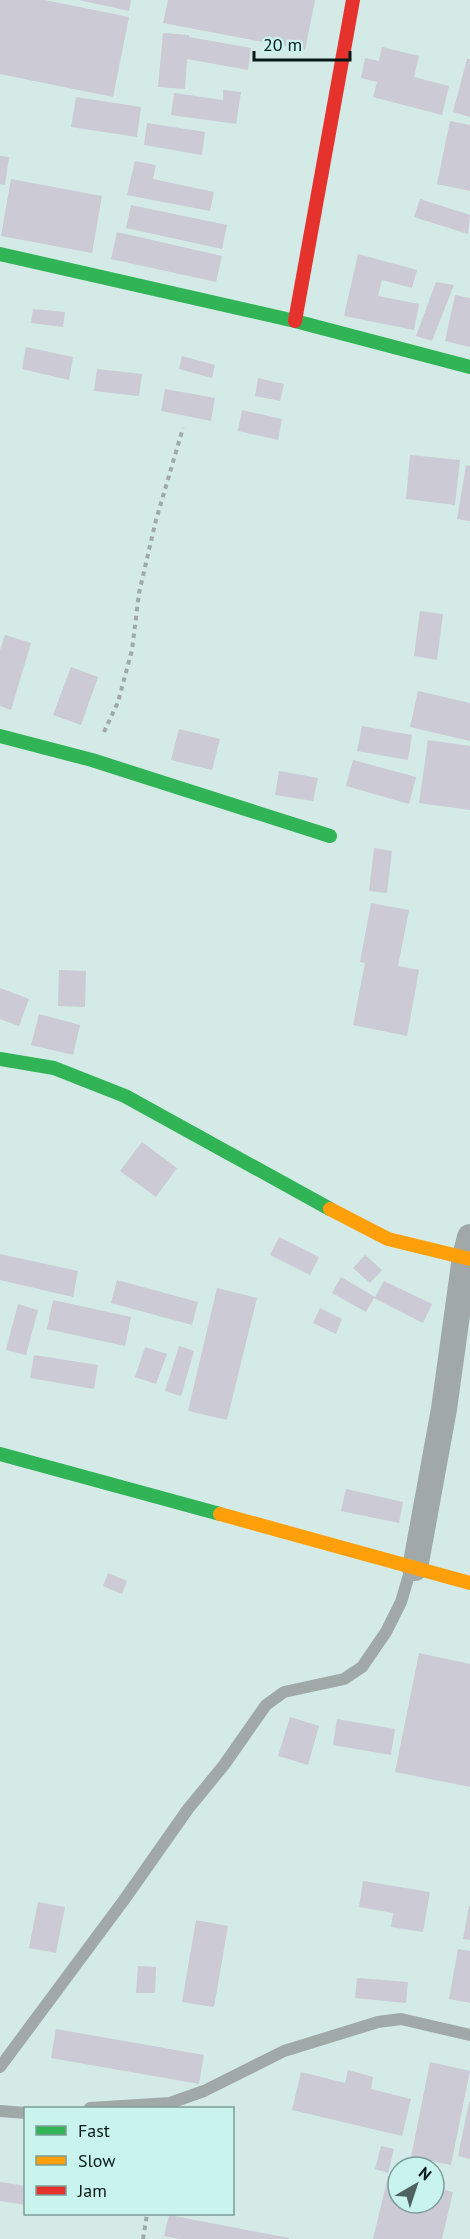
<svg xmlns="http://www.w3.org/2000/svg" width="470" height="2239" font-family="'PT Sans',sans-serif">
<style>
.building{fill:#cccad5}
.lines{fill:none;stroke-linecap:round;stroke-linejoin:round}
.path{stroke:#9faaa8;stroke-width:4;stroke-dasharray:4.5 4.5;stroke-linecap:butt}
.lane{stroke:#a0a9a7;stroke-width:12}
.street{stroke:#a0a9a7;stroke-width:26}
.fast{stroke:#30b455;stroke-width:14}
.slow{stroke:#ff9f0a;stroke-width:14}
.jam{stroke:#e5322d;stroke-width:14}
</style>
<rect width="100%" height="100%" fill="#d3eae7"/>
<!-- building -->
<path class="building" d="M0 0H45L129 17 113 97 0 74Z
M79 0H131L129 11Z
M168 0H315L305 50 163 23Z
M163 33 189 35V37L251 48 248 70 187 59 185 89 158 87Z
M382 47 419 56 414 77 449 86 442 115 373 97 377 82 361 78 365 58 379 61Z
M467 59H470V117L453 112Z
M223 90 241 92 236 124 171 115 174 93 223 100Z
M76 97 141 107 137 137 71 127Z
M450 121 470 125V191L437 184Z
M147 123 205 132 202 155 144 145Z
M0 156 9 157 5 185 0 184Z
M135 161 156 165 153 179 214 192 210 211 127 195Z
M11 179 102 196 92 253 1 236Z
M420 199 470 215 468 234 414 217Z
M131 205 227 225 222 249 126 228Z
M117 232 222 256 216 282 111 259Z
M358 254 417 270 412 288 382 280 378 296 419 304 414 330 344 316Z
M436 282 454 285 432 341 416 336Z
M455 295 470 298V347L445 341Z
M33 309 65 312 63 327 31 323Z
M26 347 73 357 69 380 22 369Z
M182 356 215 365 212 378 179 369Z
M97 369 142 374 139 396 94 391Z
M258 378 284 384 280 401 255 396Z
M165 389 215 398 211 421 161 411Z
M242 410 282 419 278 440 238 431Z
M410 455 460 460 455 505 406 499Z
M466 465 470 466V521L457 519Z
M420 611 443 614 437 660 414 656Z
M5 635 31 643 11 710 0 706V650Z
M71 667 98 677 81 725 53 715Z
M418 691 470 703V741L410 727Z
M362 726 412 735 408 760 357 751Z
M179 729 220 739 212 770 171 760Z
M428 740 470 746V810L419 803Z
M353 760 416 777 409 804 346 786Z
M279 771 318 778 313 801 275 795Z
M374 848 392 851 387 893 369 891Z
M371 903 409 910 398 966 419 970 407 1036 353 1025 365 963 360 962Z
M59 970 86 971 85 1007 58 1006Z
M0 988 29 999 19 1026 0 1019Z
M39 1014 80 1025 73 1055 31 1045Z
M142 1142 177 1168 156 1197 120 1171Z
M279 1237 319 1257 310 1275 270 1255Z
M0 1254 78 1271 73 1297 0 1280Z
M365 1255 382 1270 370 1283 353 1268Z
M341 1277 375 1297 384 1281 432 1304 423 1323 374 1298 366 1312 332 1293Z
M117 1280 198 1302 192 1325 111 1303Z
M217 1288 257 1298 227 1420 188 1411Z
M53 1300 131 1317 125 1346 47 1329Z
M18 1304 38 1310 26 1355 6 1350Z
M320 1308 342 1319 336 1334 313 1323Z
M179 1346 194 1351 181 1396 165 1391Z
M145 1347 167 1354 156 1384 135 1377Z
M34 1355 98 1365 94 1389 30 1378Z
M346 1489 403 1502 399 1523 341 1511Z
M108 1573 127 1581 122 1594 103 1586Z
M419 1653 470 1664V1787L395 1772Z
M290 1717 319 1726 308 1765 278 1756Z
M337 1719 395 1729 391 1755 333 1745Z
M363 1881 430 1892 423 1932 391 1927 393 1913 359 1907Z
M38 1902 65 1907 56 1953 29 1948Z
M469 1906H470V1940L463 1939Z
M196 1920 228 1926 214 2007 182 2002Z
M458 1949 470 1951V2003L449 1999Z
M138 1966 156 1967 155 1993H136Z
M357 1978 408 1982 406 2003 355 1998Z
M56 2029 204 2055 199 2084 51 2058Z
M430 2062 470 2071 451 2165 411 2157Z
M348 2070 373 2077 371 2089 411 2099 402 2136 292 2110 301 2072 345 2083Z
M469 2102H470V2159L458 2156Z
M381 2146 394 2149 388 2173 375 2169Z
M388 2176 398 2178V2203H434V2187L453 2192 442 2239H373Z
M0 2182 26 2186V2205L0 2201Z
M169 2215 289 2238V2239H179L164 2236Z"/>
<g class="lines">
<!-- path -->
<path class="path" d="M104 732 118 702 132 650 139 593 156 520 183 428
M143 2239 147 2214"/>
<!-- lane -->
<path class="lane" d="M0 2067 124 1900 188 1809 224 1765 266 1705 284 1692 344 1679 362 1667 386 1632 401 1602 411 1568
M90 2108 170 2103 204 2091 284 2051 378 2022 401 2019 470 2035
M0 2111 26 2113"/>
<!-- street -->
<path class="street" d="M415 1568 444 1409 465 1257 470 1237"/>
<!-- fast -->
<path class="fast" d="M0 254 295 321 470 367
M0 736 92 760 330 836
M0 1059 54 1068 125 1096 330 1209
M0 1454 220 1514"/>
<!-- slow -->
<path class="slow" d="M330 1209 388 1239 470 1259
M220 1514 470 1583"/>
<!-- jam -->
<path class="jam" d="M295 321 353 0"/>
</g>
<!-- legend -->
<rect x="24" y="2107" width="210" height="108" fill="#c9f4ee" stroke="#7c9c98" stroke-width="1.5"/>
<rect x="36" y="2126" width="30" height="9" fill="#30b455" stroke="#7c9c98" stroke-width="1.5"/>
<text x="78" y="2137" font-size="18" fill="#081816">Fast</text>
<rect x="36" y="2156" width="30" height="9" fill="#ff9f0a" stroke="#7c9c98" stroke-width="1.5"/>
<text x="78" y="2167" font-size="18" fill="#081816">Slow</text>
<rect x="36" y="2186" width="30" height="9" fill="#e5322d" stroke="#7c9c98" stroke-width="1.5"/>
<text x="78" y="2197" font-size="18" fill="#081816">Jam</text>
<!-- north arrow -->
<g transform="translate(416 2185) rotate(39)"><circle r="28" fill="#c9f4ee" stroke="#7c9c98" stroke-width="1.5"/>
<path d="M0-4.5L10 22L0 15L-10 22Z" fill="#4f625f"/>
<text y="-9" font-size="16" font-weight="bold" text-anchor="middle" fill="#081816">N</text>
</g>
<!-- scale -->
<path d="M254 51v9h96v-9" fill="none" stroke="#081816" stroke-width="3"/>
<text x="263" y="51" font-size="18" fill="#081816" stroke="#c9f4ee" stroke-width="4.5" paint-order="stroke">20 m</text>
</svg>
